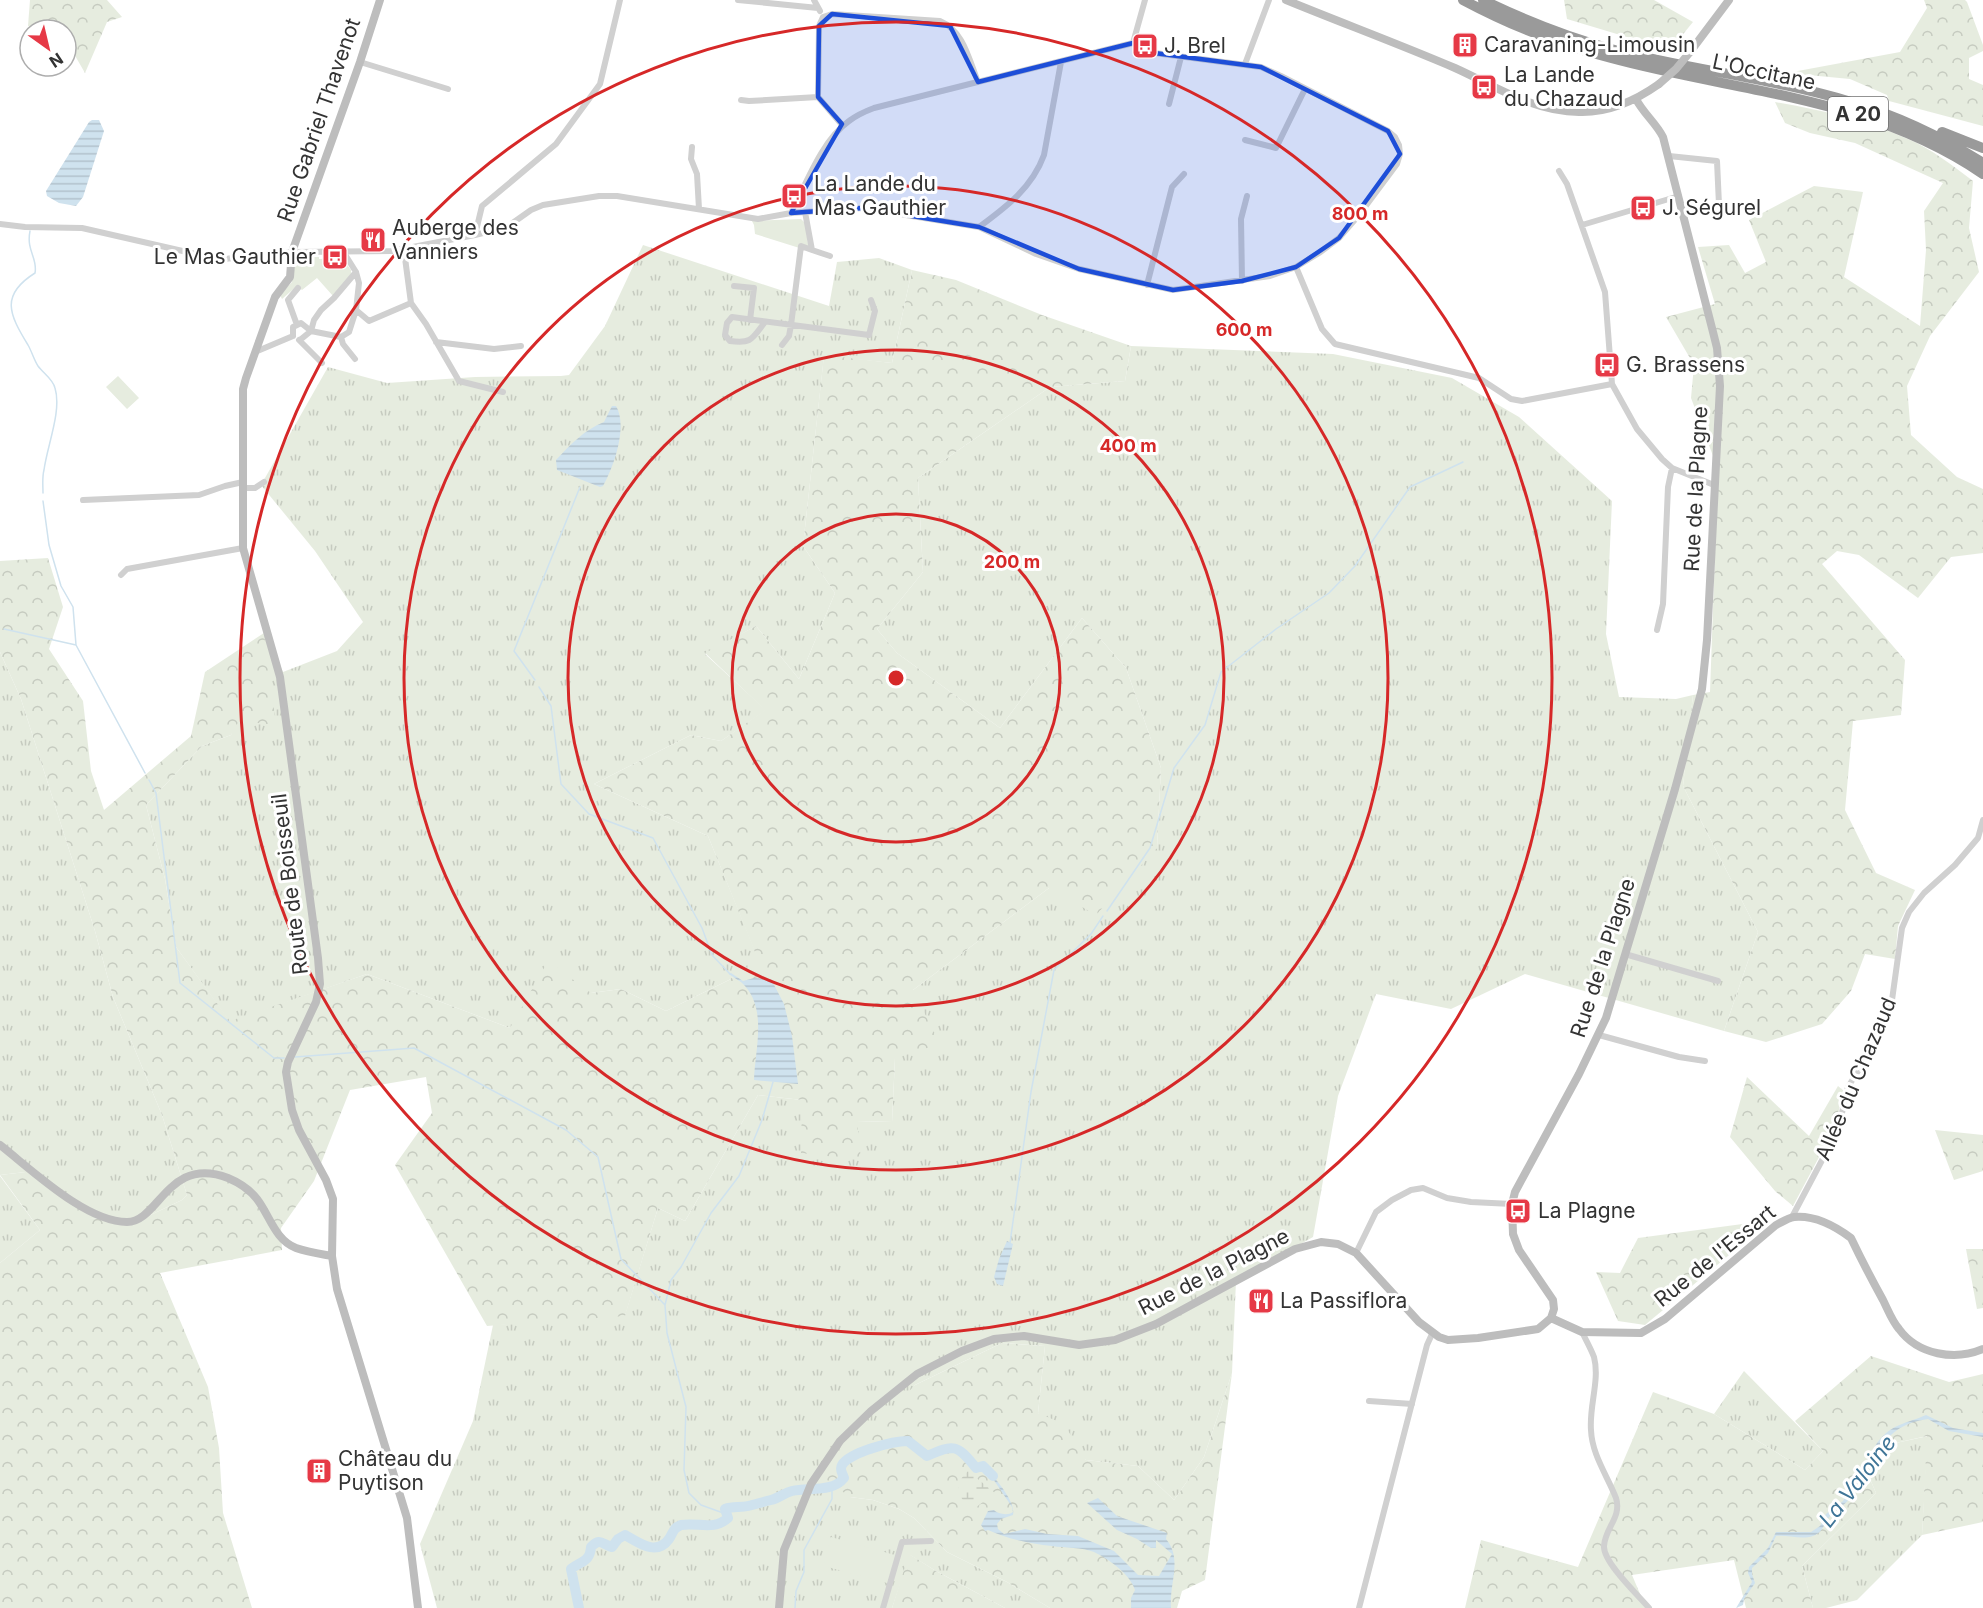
<svg xmlns="http://www.w3.org/2000/svg" width="1983" height="1608" font-family="Inter,sans-serif">
<style>
.grass{fill:url(#grass-tufts)}
.forest{fill:url(#forest-crowns)}
.wetland{fill:url(#wetland-marsh)}
.green{fill:#e6ecdf}
.water{fill:url(#water-rules)}
.lines{fill:none;stroke-linecap:round;stroke-linejoin:round}
.stream{stroke:#cfe2ee;stroke-width:1.5}
.river{stroke:#cfe2ee;stroke-width:10}
.street{stroke:#d0d0d0;stroke-width:6}
.secondary{stroke:#bdbdbd;stroke-width:8}
.highway{stroke:#9a9a9a;stroke-width:10}
.secondary-bridge{stroke:#bdbdbd;stroke-width:8}
.marked{fill:#1d4ed8;fill-opacity:0.2;stroke:#1d4ed8;stroke-width:4.5;stroke-linejoin:round}
.ring{fill:none;stroke:#d62828;stroke-width:3}
.labels{text-anchor:middle;stroke-width:6;stroke-linejoin:round;paint-order:stroke}
.shield{fill:#fff;stroke:#707070;stroke-width:1.5}
.shield-label{font-size:20px;font-weight:bold;fill:#333}
.poi-label{font-size:21px;fill:#333;stroke:#fff;text-anchor:start}
.street-label{font-size:21px;fill:#333;stroke:#fff}
.water-label{font-size:22px;font-style:italic;fill:#3f7597;stroke:#fff}
.centre{fill:#d62828;stroke:#fff;stroke-width:3}
.ring-label{font-size:18px;text-anchor:middle;font-weight:bold;fill:#d62828;stroke:#fff;stroke-width:6;stroke-linejoin:round;paint-order:stroke}
</style>
<defs>
<pattern id="grass-tufts" width="24" height="20" patternUnits="userSpaceOnUse" patternTransform="scale(1.5)"><rect width="24" height="20" fill="#e6ecdf"/><path d="M3 7l-1-3M5 7V3M7 7l1-3M15 17l-1-3M17 17v-4M19 17l1-3" fill="none" stroke="#c6cbc0"/></pattern>
<pattern id="forest-crowns" width="20" height="18" patternUnits="userSpaceOnUse" patternTransform="scale(1.5)"><rect width="20" height="18" fill="#e6ecdf"/><path d="M2 6a3 3 0 1 1 6 0M12 15a3 3 0 1 1 6 0" fill="none" stroke="#c6cbc0"/></pattern>
<pattern id="wetland-marsh" width="20" height="14" patternUnits="userSpaceOnUse" patternTransform="scale(1.5)"><rect width="20" height="14" fill="#e6ecdf"/><path d="M1 5h8M5 5V1M11 12h8M15 12V8" fill="none" stroke="#c6cbc0"/></pattern>
<pattern id="water-rules" width="6" height="5" patternUnits="userSpaceOnUse" patternTransform="scale(1.5)"><rect width="6" height="5" fill="#cfe2ee"/><path d="M0 2.5h6" fill="none" stroke="#b2c2cd"/></pattern>
</defs>
<rect width="100%" height="100%" fill="#fff"/>
<!-- grass -->
<path class="grass" d="M643 245 829 306 837 262 879 258 912 270 892 363 824 356 803 546 835 593 799 679 756 626 705 654 766 710 721 741 691 735 594 784 708 836 758 958 729 980 666 1011 621 989 591 993 510 1028 367 974 230 1022 176 947 165 879 146 805 202 746 231 735 264 633 283 672 337 651 363 622 315 551 261 485 328 367 387 383 475 377 561 376 569 375 605 326Z
M1131 346 1333 354 1452 378 1519 417 1612 501 1606 634 1619 697 1676 699 1693 695 1683 786 1758 932 1724 1031 1525 974 1451 1009 1376 994 1338 1096 1313 1237 1236 1281 1232 1373 1204 1457 1174 1500 1138 1466 1086 1460 1038 1413 1045 1346 1002 1343 915 1385 850 1497 873 1500 899 1509 914 1518 947 1552 1007 1582 1050 1608H1005L936 1571 910 1555 892 1608H437L420 1544 473 1421 493 1325 625 1315 658 1208 685 1221 758 1095 802 1100 857 1121 892 1122 895 1058 913 990 1049 888 1157 848 1161 768 1126 668 1082 618 1000 728 897 653 877 629 923 572 918 478 1050 387 1125 381Z
M0 652 21 699 95 931 113 997 162 1115 187 1195 182 1200 140 1220 88 1218 34 1171 0 1175Z
M0 1176 40 1230 0 1263Z
M1744 1371 1823 1451 1805 1470 1714 1414Z
M1928 1436 1922 1535 1857 1600 1826 1608H1813L1802 1566 1876 1493 1870 1479 1891 1444Z"/>
<!-- forest -->
<path class="forest" d="M30 0H107L122 17 107 22 85 73 66 40V30H40L28 26Z
M1564 0H1654L1693 22 1670 50 1567 19Z
M1924 0H1965L1967 2 1983 45V51L1969 58V79L1983 85V126L1889 101 1887 95 1850 79 1787 73 1900 52 1927 8Z
M1775 102C1821 110 1866 120 1908 139 1932 149 1953 166 1973 181L1969 228 1979 272 1930 336 1907 386 1911 435 1957 477 1983 489V553L1951 557 1918 598 1859 555 1837 551 1822 564 1905 660 1901 715 1853 721 1845 810 1876 873 1915 890 1898 926 1895 959 1865 954 1851 991 1822 1024 1766 1042 1724 1031 1758 932 1683 786 1693 695 1710 692 1718 469 1691 398 1694 365 1666 317 1715 304 1698 247 1729 245 1745 273 1766 262 1749 220 1814 186 1863 192 1844 277 1920 326 1926 250 1924 211 1943 183 1855 143 1810 133 1785 123Z
M912 270 956 280 1042 315 1131 346 1125 381 1050 387 918 478 923 572 877 629 897 653 1000 728 1082 618 1126 668 1161 768 1157 848 1096 915 1049 888 913 990 940 1044 895 1058 892 1122 857 1121 861 1160 801 1153 802 1100 758 1095 685 1221 658 1208 625 1316 487 1326 395 1165 432 1113 426 1077 350 1090 314 1181 281 1228 282 1250 160 1273 208 1387 219 1448 223 1513 252 1608H0V1263L40 1230 0 1175 34 1171 89 1218 140 1220 182 1200 187 1195 162 1115 113 997 95 931 21 699 0 652V561L48 558 63 607 49 649 83 701 91 771 104 810 191 736 205 672 264 633 276 725 239 721 231 735 202 746 146 805 165 879 176 947 230 1021 367 974 510 1028 548 961 591 993 621 989 666 1011 729 980 757 957 708 836 594 784 691 735 721 741 765 710 705 653 756 626 799 679 835 593 803 546 824 355 892 363Z
M1747 1077 1809 1136 1838 1086 1844 1091 1834 1129 1793 1206 1775 1191 1730 1137Z
M1935 1130 1983 1135V1171L1954 1180Z
M1750 1223 1758 1231 1645 1325 1618 1321 1596 1272 1620 1273 1638 1238Z
M1966 1249H1983V1308L1977 1309Z
M1002 1343 1045 1346 1038 1413 1064 1424 1086 1460 1138 1466 1174 1500 1204 1457 1232 1373 1205 1580 1182 1591 1177 1608H1050L1007 1582 947 1552 914 1518 899 1509 873 1500 850 1497 824 1478 915 1385Z
M1871 1356 1949 1382 1983 1374V1522L1922 1535 1927 1436 1891 1444 1870 1479 1876 1493 1802 1566 1813 1608H1746L1734 1560 1632 1575 1646 1608H1465L1481 1540 1578 1567 1653 1392 1714 1414 1805 1470 1823 1451 1795 1421Z
M909 1554 936 1571 1005 1608H892Z"/>
<!-- wetland -->
<path class="wetland" d="M968 1471 995 1493 971 1511 960 1496 958 1482Z"/>
<!-- green -->
<path class="green" d="M801 219 805 223 809 251 755 234 754 225 752 221Z
M298 256 319 257V259L342 258 351 270V274L333 296 317 278 302 290 297 286 282 299 280 295 292 282 293 261Z
M118 376 139 398 127 409 106 387Z
M831 1537 895 1555 887 1583 824 1566Z"/>
<!-- water -->
<path class="water" d="M92 120H99L104 131 83 197 76 206 59 203 47 196 46 191 89 122Z
M612 406H616C628 426 614 467 603 486L600 487 557 470 556 460C570 445 584 430 604 422Z
M731 973 743 981 754 978 771 979 784 1004 792 1036 798 1084 754 1080C755 1050 767 1011 745 986 741 981 734 978 729 974Z
M1007 1241 1013 1244 1003 1286 997 1284 994 1277 999 1259Z
M1926 1415 1953 1428 1983 1433V1437L1949 1431 1928 1419C1881 1425 1877 1459 1854 1493 1846 1505 1839 1507 1831 1515 1824 1522 1824 1532 1813 1536 1802 1540 1788 1535 1776 1536L1768 1553 1752 1568V1574L1755 1583 1744 1599 1743 1605 1736 1608 1752 1582 1748 1573 1749 1567 1768 1548 1776 1532H1811L1820 1526 1826 1514 1843 1501 1877 1443C1892 1423 1906 1424 1926 1415Z
M908 1441 927 1456C954 1445 956 1444 976 1468L985 1467C994 1477 1016 1501 1013 1515L1001 1519 997 1524 998 1529 1004 1534 1025 1529 1047 1534 1078 1536 1114 1551 1138 1575 1159 1576 1172 1554 1156 1540V1548H1151L1137 1539 1117 1530 1087 1503 1098 1498 1117 1516 1167 1533 1166 1539C1183 1559 1169 1583 1171 1608H1131V1598L1135 1590C1130 1574 1109 1559 1094 1552 1082 1547 1065 1548 1052 1546 1030 1544 1008 1539 988 1530L985 1531 981 1525 988 1511 994 1510C998 1514 1008 1516 1013 1512L1012 1507 989 1473 984 1469 976 1472C968 1461 956 1442 940 1451 934 1455 932 1457 926 1458L907 1443 875 1448 843 1465V1472L848 1480 841 1487 840 1484 819 1491 842 1481 844 1478C843 1475 841 1473 840 1469 839 1454 896 1441 908 1441Z
M803 1488 802 1492 789 1493 776 1502 752 1506 746 1510 731 1509 728 1512 729 1520C721 1528 710 1530 698 1529 694 1528 690 1525 685 1526 671 1528 672 1547 657 1549 643 1551 638 1542 627 1538L621 1540 617 1547 611 1550 601 1542C587 1548 596 1563 575 1567L573 1570 581 1604V1608H579L571 1569C581 1561 590 1562 591 1547L598 1541 612 1547 618 1539 625 1535C635 1540 642 1549 655 1547 669 1546 668 1532 678 1526 694 1517 708 1535 728 1518L725 1509C733 1506 741 1508 749 1506 767 1501 785 1495 803 1488Z"/>
<g class="lines">
<!-- stream -->
<path class="stream" d="M30 231C26 251 38 258 35 273 0 295 9 314 28 345 32 352 34 360 38 366 43 373 53 379 55 388 62 411 47 446 44 470 42 477 43 486 43 493
M43 501 49 545 61 586 73 607 76 645
M4 629 76 645 145 773
M535 680 514 651 580 487
M539 687 551 706 561 784 589 814 653 838 702 928 712 955 730 974
M149 780 156 793 180 983 274 1058H284
M1107 911 1150 848 1174 768 1205 725 1221 672 1276 629 1329 593 1355 566 1410 487 1463 462
M295 1057 414 1048 566 1130 598 1157 621 1259 665 1305 667 1333 686 1407 684 1470 689 1493 701 1505 726 1514
M1010 1243 1031 1092 1054 970 1091 934 1103 916
M665 1305 671 1280 681 1267 711 1213 739 1176 762 1120 773 1082
M795 1608 796 1591 804 1572V1550L832 1499V1487"/>
<!-- river -->
<path class="river" d="M579 1608 571 1569C581 1561 590 1562 591 1547 601 1537 602 1545 612 1547L618 1539 625 1535C638 1542 656 1557 669 1539 673 1533 673 1528 681 1525 699 1522 713 1531 728 1518L725 1509C733 1506 740 1508 748 1506 756 1504 763 1502 771 1500 779 1498 784 1493 792 1491 809 1487 832 1493 844 1478 843 1474 839 1470 842 1465 850 1452 893 1441 908 1441L927 1456C954 1444 957 1444 976 1468L983 1466 993 1476"/>
<!-- street -->
<path class="street" d="M738 0 818 8
M814 0 820 11
M1133 43 1145 0
M360 62 448 89
M1245 64 1269 0
M741 100 749 101 818 97
M1169 104 1181 57
M843 126 818 97 819 26 823 17 832 14 940 21C964 31 969 60 978 82
M1245 140 1276 148 1305 89
M692 147 691 159 697 174 699 209
M1669 156 1717 161 1719 205
M1559 171 1567 184 1605 292 1612 384 1637 429 1662 459 1672 468 1714 485
M805 212 812 250 830 256
M0 224 25 227 82 228 200 255 224 259 292 252 392 251 475 235 507 227 531 210 543 205 599 196H617L758 219 791 213 863 208 979 227 1036 254 1079 269 1173 290 1270 276 1296 267 1319 253 1339 238 1359 215 1397 164 1400 154 1399 145 1395 137 1388 131 1281 76 1261 67 1147 52 1133 43 874 108C866 111 857 115 849 121 822 140 806 184 791 213
M1582 225 1679 196
M979 227C1006 207 1032 188 1044 155L1061 62
M475 235 482 206 556 144 600 84 620 0
M401 250 405 258 411 303 426 324 459 381 503 392
M1296 267 1322 329 1335 344 1479 378 1511 399 1522 401 1612 384
M1242 281 1241 219 1247 196
M1147 285 1172 187 1184 174
M734 286 754 288 750 320
M356 310 369 321 411 303
M765 322C752 339 752 344 730 341L725 335 727 323 732 317 869 335 875 311 871 300
M297 325 288 300 298 288
M293 336V327L301 323 311 331 341 337
M341 337 349 332 356 310 359 283 356 272 344 253
M341 337 343 344 355 359
M299 340 322 363
M300 340 311 331 314 320 321 310 334 298 356 272
M436 342 494 349 521 346
M782 345 789 336 791 325 801 246 812 250
M255 352 293 336
M243 488H255L264 482
M83 500 199 495 225 486 243 482
M121 575 127 569 243 548
M1657 630 1663 604 1668 487 1672 468
M1625 954 1718 981
M1599 1035 1679 1057 1705 1061
M1792 1217 1838 1130 1848 1087 1875 1044 1892 1000 1902 928 1909 912 1924 893 1955 865 1978 838 1983 820
M1356 1253 1376 1212 1392 1200 1411 1190 1423 1188 1447 1198 1471 1202 1512 1204
M1582 1332C1586 1340 1591 1349 1594 1357 1600 1380 1589 1406 1591 1430 1592 1455 1607 1475 1616 1498 1622 1517 1605 1528 1604 1546 1603 1562 1638 1595 1649 1608
M1369 1401 1412 1404
M883 1608 902 1542 931 1541
M1359 1608 1427 1345 1432 1334"/>
<!-- secondary -->
<path class="secondary" d="M380 0 360 62 292 252 290 277 275 297 246 378 243 389V548L280 677 318 958 320 984 316 1002 288 1062 286 1072 292 1110 299 1130 326 1180 333 1199 332 1256 337 1289 407 1518 418 1608
M1286 0C1342 23 1399 44 1455 68 1495 86 1534 112 1579 112 1609 113 1635 101 1659 84
M1690 52 1729 0
M0 1145C32 1170 86 1222 127 1222 159 1222 168 1155 228 1178 240 1183 250 1190 257 1199 270 1216 275 1240 296 1248 307 1252 321 1254 332 1256
M1551 1318 1582 1332 1641 1333 1665 1319 1776 1225C1782 1222 1788 1218 1794 1217 1815 1215 1835 1226 1851 1238 1861 1259 1872 1280 1883 1300 1888 1310 1892 1321 1899 1329 1918 1355 1955 1361 1983 1349
M779 1608 784 1550 811 1484 840 1441 871 1411 917 1374 962 1351 994 1339 1024 1336 1079 1345 1115 1340 1156 1324 1295 1249 1321 1242 1338 1244 1356 1253 1419 1322 1439 1337 1448 1340 1478 1338 1538 1329 1551 1318 1554 1309 1553 1300 1519 1250 1513 1234 1512 1204 1515 1192 1579 1074 1606 1018 1675 789 1702 689 1707 640 1720 386 1717 348 1713 332 1663 137C1656 123 1643 113 1636 99"/>
<!-- highway -->
<path class="highway" d="M1463 0C1510 25 1560 45 1611 58 1740 93 1868 96 1983 174
M1483 0C1524 20 1567 37 1611 49 1690 70 1772 78 1851 102 1898 116 1942 137 1983 163
M1942 132 1983 148"/>
<!-- secondary-bridge -->
<path class="secondary-bridge" d="M1659 84 1676 69 1690 52"/>
</g>
<!-- marked area -->
<path class="marked" d="M832 14 950 26 978 82 1133 43 1147 52 1261 67 1388 131 1400 154 1339 238 1296 267 1242 281 1173 290 1079 269 979 227 863 208 791 213 842 124 818 97 819 26Z"/>
<!-- distance rings -->
<g class="ring">
<circle cx="896" cy="678" r="164"/>
<circle cx="896" cy="678" r="328"/>
<circle cx="896" cy="678" r="492"/>
<circle cx="896" cy="678" r="656"/>
</g>
<!-- icons -->
<defs>
<g id="building-square" transform="scale(1.35)"><rect x="-9" y="-9" width="18" height="18" rx="4" fill="#e63946" stroke="#fff"/><path d="M-4-6H4V6H1V3H-1V6H-4ZM-2.5-4.3h1.7v1.8h-1.7ZM.8-4.3h1.7v1.8H.8ZM-2.5-1h1.7V.8h-1.7ZM.8-1h1.7V.8H.8Z" fill="#fff"/></g>
<g id="bus-square" transform="scale(1.35)"><rect x="-9" y="-9" width="18" height="18" rx="4" fill="#e63946" stroke="#fff"/><path d="M-5-6H5V4H4V6H2V4H-2V6H-4V4H-5ZM-3.5-4V0h7V-4ZM-3.5 1.2v1.5H-2V1.2ZM2 1.2v1.5H3.5V1.2Z" fill="#fff"/></g>
<g id="restaurant-square" transform="scale(1.35)"><rect x="-9" y="-9" width="18" height="18" rx="4" fill="#e63946" stroke="#fff"/><path d="M-5-6h1v4h1v-4h1v4h1v-4h1v5L-1.5 .5V6h-2V.5L-5-1ZM5-6V6H3V1.5H1.5Q1.5-4 5-6Z" fill="#fff"/></g>
</defs>
<g fill-rule="evenodd">
<use href="#building-square" x="1465" y="45"/>
<use href="#bus-square" x="1145" y="46"/>
<use href="#bus-square" x="1484" y="87"/>
<use href="#bus-square" x="794" y="196"/>
<use href="#bus-square" x="1643" y="208"/>
<use href="#restaurant-square" x="373" y="240"/>
<use href="#bus-square" x="335" y="257"/>
<use href="#bus-square" x="1607" y="365"/>
<use href="#bus-square" x="1518" y="1211"/>
<use href="#restaurant-square" x="1261" y="1301"/>
<use href="#building-square" x="319" y="1471"/>
</g>
<g class="labels">
<!-- shield labels -->
<rect class="shield" x="1828" y="97" width="60" height="34" rx="4.5"/>
<g class="shield-label">
<text x="1858" y="121">A 20</text>
</g>
<!-- poi labels -->
<g class="poi-label">
<text x="1484" y="52">Caravaning-Limousin</text>
<text x="1164" y="53">J. Brel</text>
<text x="1504" y="82">La Lande<tspan x="1504" dy="24">du Chazaud</tspan></text>
<text x="814" y="191">La Lande du<tspan x="814" dy="24">Mas Gauthier</tspan></text>
<text x="1662" y="215">J. Ségurel</text>
<text x="392" y="235">Auberge des<tspan x="392" dy="24">Vanniers</tspan></text>
<text x="316" y="264" text-anchor="end">Le Mas Gauthier</text>
<text x="1626" y="372">G. Brassens</text>
<text x="1538" y="1218">La Plagne</text>
<text x="1280" y="1308">La Passiflora</text>
<text x="338" y="1466">Château du<tspan x="338" dy="24">Puytison</tspan></text>
</g>
<!-- street labels -->
<g class="street-label">
<text transform="translate(1764 72) rotate(12)" y="7">L'Occitane</text>
<text transform="translate(319 120) rotate(-71)" y="7">Rue Gabriel Thavenot</text>
<text transform="translate(1696 489) rotate(-87)" y="7">Rue de la Plagne</text>
<text transform="translate(290 884) rotate(-97)" y="7">Route de Boisseuil</text>
<text transform="translate(1603 958) rotate(-72)" y="7">Rue de la Plagne</text>
<text transform="translate(1856 1079) rotate(-67)" y="7">Allée du Chazaud</text>
<text transform="translate(1715 1256) rotate(-39)" y="7">Rue de l'Essart</text>
<text transform="translate(1214 1272) rotate(-27)" y="7">Rue de la Plagne</text>
</g>
<!-- water labels -->
<g class="water-label">
<text transform="translate(1857 1481) rotate(-52)" y="8">La Valoine</text>
</g>
</g>
<circle cx="896" cy="678" r="9" class="centre"/>
<g class="ring-label">
<text x="1360" y="220">800 m</text>
<text x="1244" y="336">600 m</text>
<text x="1128" y="452">400 m</text>
<text x="1012" y="568">200 m</text>
</g>
<!-- north arrow -->
<g transform="translate(48 48) rotate(146)"><circle r="28" fill="#ffffff" stroke="#adadad" stroke-width="1.5"/>
<path d="M0-4.5L10 22L0 15L-10 22Z" fill="#e63946"/>
<text y="-9" font-size="16" font-weight="bold" text-anchor="middle" fill="#333333">N</text>
</g>
</svg>
